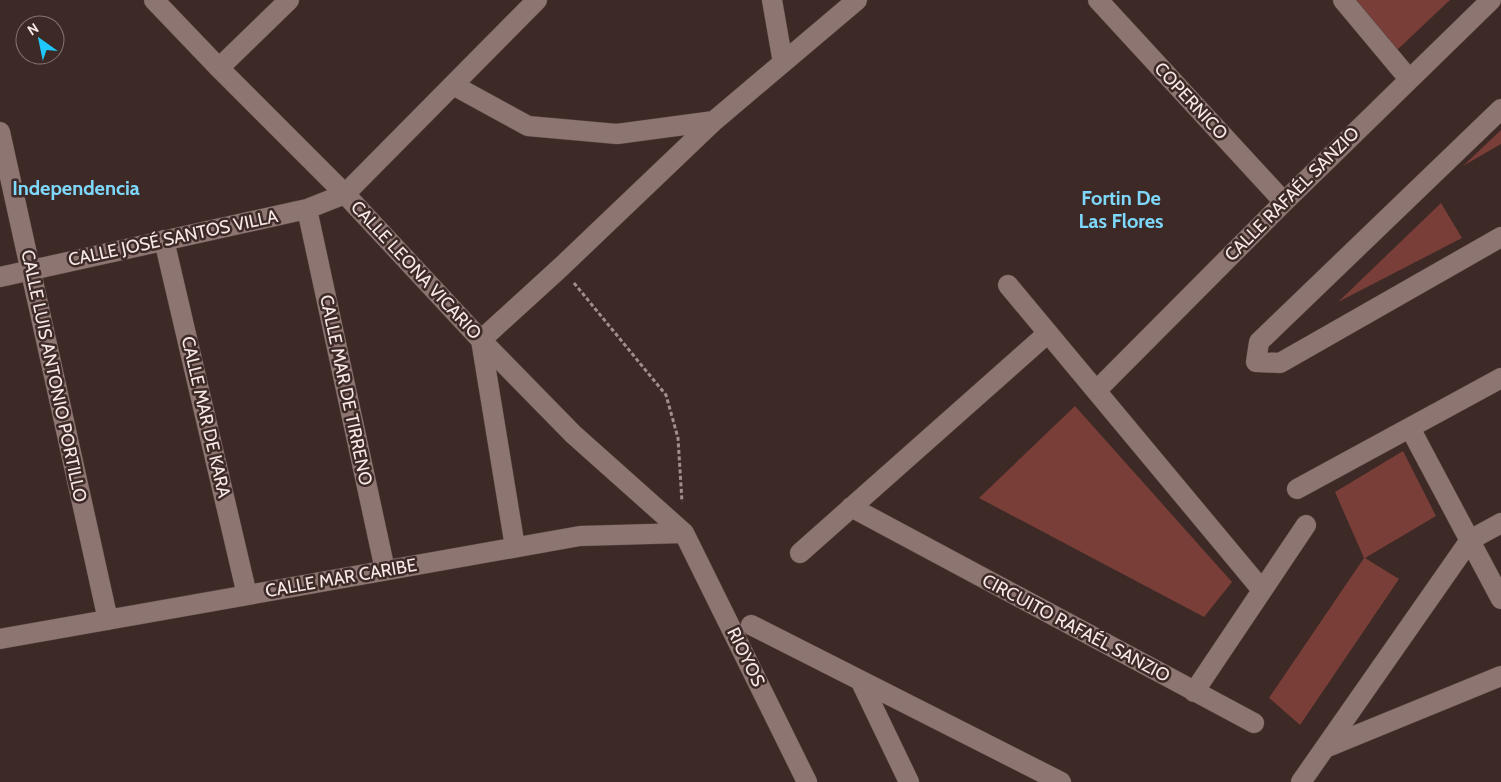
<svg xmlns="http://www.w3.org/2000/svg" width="1501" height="782" font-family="Cabin,sans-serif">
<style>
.green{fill:#783e37}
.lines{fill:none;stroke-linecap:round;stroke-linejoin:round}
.minor-casing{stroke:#564543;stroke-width:21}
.path{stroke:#a08f8d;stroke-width:3;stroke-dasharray:4 2.5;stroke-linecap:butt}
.minor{stroke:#8d7571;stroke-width:20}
.labels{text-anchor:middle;stroke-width:5;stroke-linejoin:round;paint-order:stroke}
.street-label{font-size:18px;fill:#f6e8e6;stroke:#3d2926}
.quarter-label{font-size:20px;font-weight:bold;fill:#7ed8fc;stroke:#3d2926}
</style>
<rect width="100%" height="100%" fill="#3d2926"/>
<!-- green -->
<path class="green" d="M1353 0H1450L1396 51Z
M1501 130V144L1463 166Z
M1441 203 1462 238 1338 302Z
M1075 406 1232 582 1204 617 979 498Z
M1403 451 1436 516 1365 558 1399 579 1300 725 1269 698 1364 558 1335 492Z"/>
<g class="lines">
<!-- minor casing -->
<g class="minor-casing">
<path id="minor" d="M154 0 219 68 345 194 481 340 573 434 684 533 807 782
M772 0 783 63
M1098 0 1284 202
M1343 0 1409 79
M219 68 289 0
M453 85 528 126 617 134 714 121
M1501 109 1259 342 1256 362 1280 363 1501 237
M0 132 108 620
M307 209 385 570
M164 240 247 595
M0 277 307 209 345 194 537 0
M1008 285 1262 590
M1096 391 1284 202 1491 0
M1410 428 1501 599
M1297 489 1501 378
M851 507 1254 723
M515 547 481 340 561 267 714 121 857 0
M800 553 1048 333
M751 625 1061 782
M0 639 580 536 684 533
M860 680 909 782
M1194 692 1306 525
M1325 748 1501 676
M1301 782 1470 540 1501 523"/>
</g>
<!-- path -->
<path class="path" d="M574 283 666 395 678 438 682 502"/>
<!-- minor -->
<use href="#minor" class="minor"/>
</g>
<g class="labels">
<!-- street labels -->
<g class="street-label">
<text transform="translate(1191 101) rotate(47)" y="6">COPERNICO</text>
<text transform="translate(1292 194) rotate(-45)" y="6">CALLE RAFAÉL SANZIO</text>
<text transform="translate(173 238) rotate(-12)" y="6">CALLE JOSÉ SANTOS VILLA</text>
<text transform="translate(416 270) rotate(47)" y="6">CALLE LEONA VICARIO</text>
<text transform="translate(54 376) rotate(78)" y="6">CALLE LUIS ANTONIO PORTILLO</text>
<text transform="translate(346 390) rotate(78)" y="6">CALLE MAR DE TIRRENO</text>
<text transform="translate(206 417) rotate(77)" y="6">CALLE MAR DE KARA</text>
<text transform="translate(341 578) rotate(-10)" y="6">CALLE MAR CARIBE</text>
<text transform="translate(1076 628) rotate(28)" y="6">CIRCUITO RAFAÉL SANZIO</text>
<text transform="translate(746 657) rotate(64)" y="6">RIOYOS</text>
</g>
<!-- quarter labels -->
<g class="quarter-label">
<text x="76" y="195">Independencia</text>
<text x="1121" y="205">Fortin De<tspan x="1121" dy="23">Las Flores</tspan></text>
</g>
</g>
<!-- north arrow -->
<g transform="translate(40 40) rotate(327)"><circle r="24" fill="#3d2926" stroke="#877573"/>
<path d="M0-4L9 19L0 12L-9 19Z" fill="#20c9fd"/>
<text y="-8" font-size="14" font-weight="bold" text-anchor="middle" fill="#f6e8e6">N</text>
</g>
</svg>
